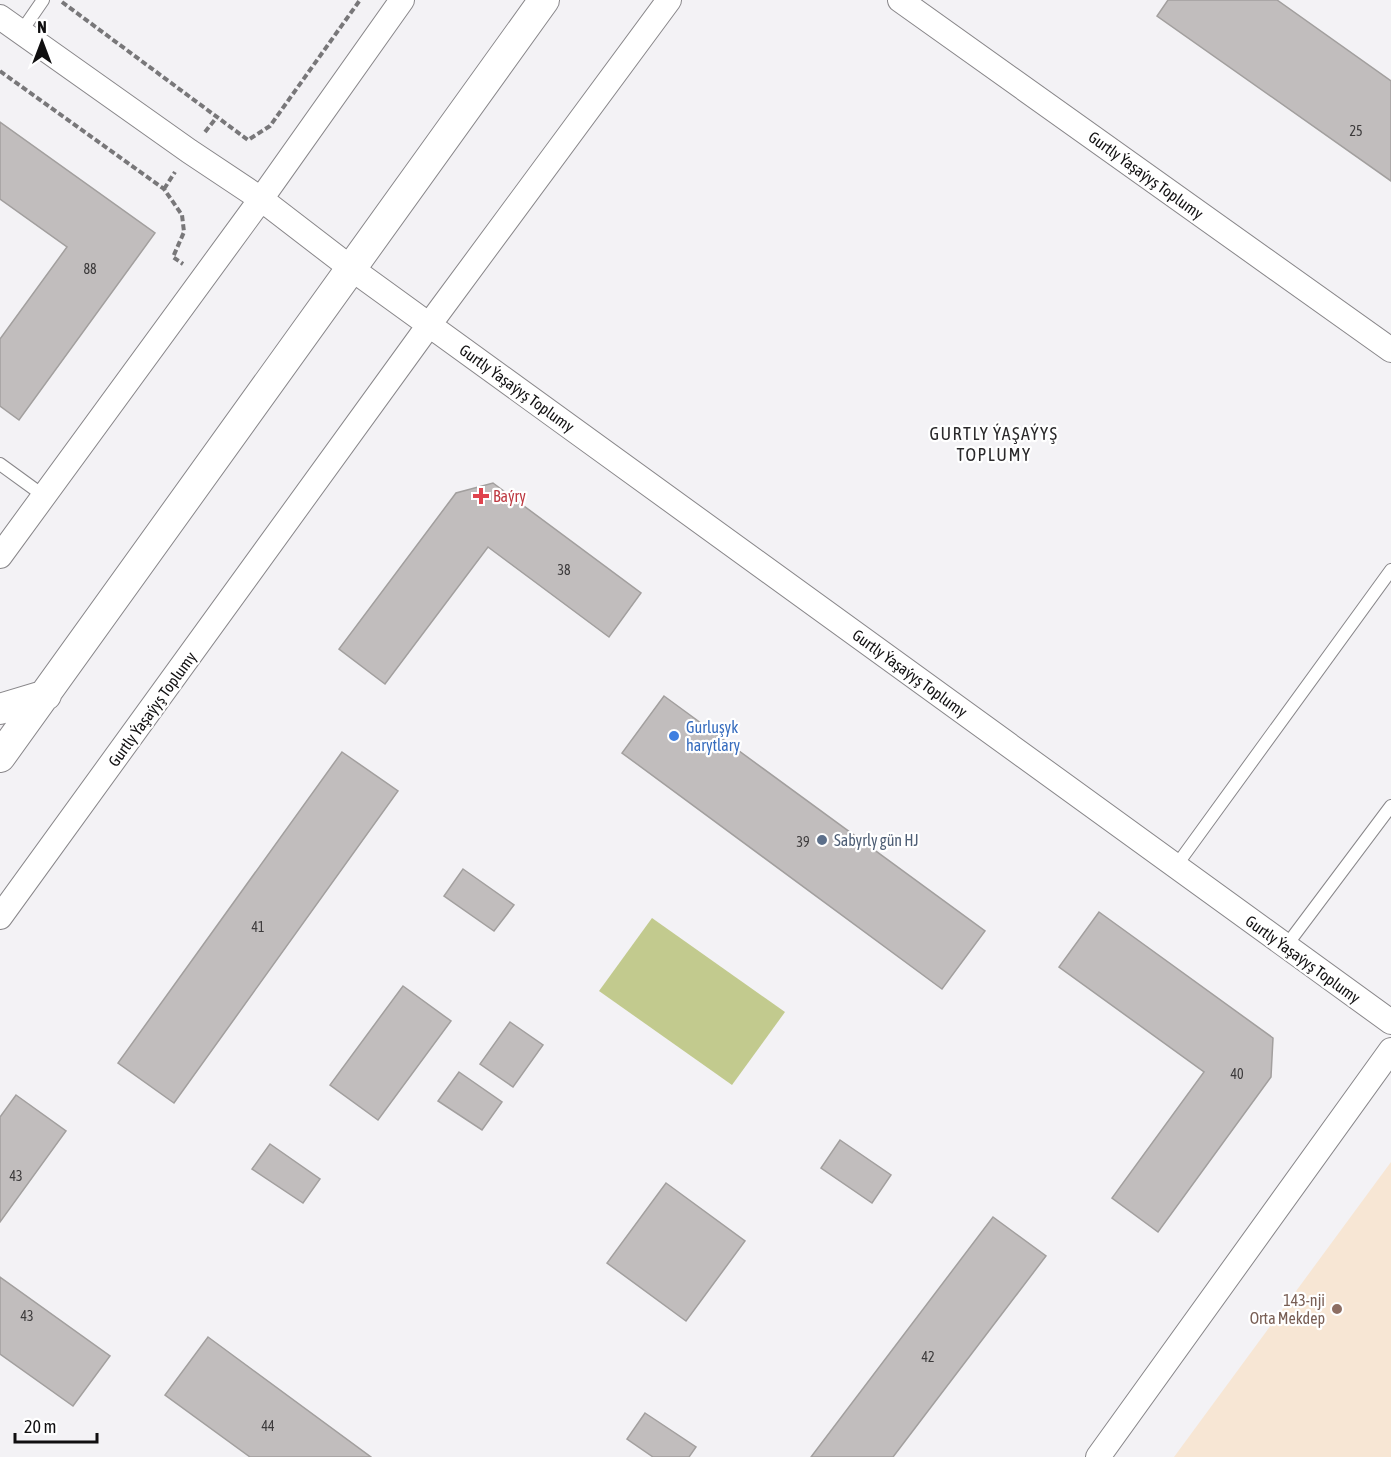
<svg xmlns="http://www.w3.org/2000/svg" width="1391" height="1457" font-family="'Asap Condensed',sans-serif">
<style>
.education{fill:#f7e6d4}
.green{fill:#c2ca8e}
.building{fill:#c1bdbd;stroke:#a29f9e;stroke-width:1.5}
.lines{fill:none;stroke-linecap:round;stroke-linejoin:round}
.service-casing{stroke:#89878a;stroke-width:14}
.minor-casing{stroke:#89878a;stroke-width:26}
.tertiary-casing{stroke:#89878a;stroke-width:32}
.path{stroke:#787779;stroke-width:4;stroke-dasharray:6 3;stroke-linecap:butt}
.service{stroke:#fff;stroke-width:12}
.minor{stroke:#fff;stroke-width:24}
.tertiary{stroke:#fff;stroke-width:30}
.health-dot{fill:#e0444e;stroke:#fff;stroke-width:2}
.shop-dot{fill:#3f7fe0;stroke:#fff;stroke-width:2}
.service-dot{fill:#5c6f8a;stroke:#fff;stroke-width:2}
.education-dot{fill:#8d6e63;stroke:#fff;stroke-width:2}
.labels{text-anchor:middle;stroke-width:4.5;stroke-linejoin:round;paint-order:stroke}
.number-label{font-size:14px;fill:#3c3a3b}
.street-label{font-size:16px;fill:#100f10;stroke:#fff}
.health-label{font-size:16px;fill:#be3a42;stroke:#fff;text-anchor:start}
.shop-label{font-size:16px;fill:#366cbe;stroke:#fff;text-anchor:start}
.service-label{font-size:16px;fill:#4e5e75;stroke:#fff;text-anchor:start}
.education-label{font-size:16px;fill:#785e54;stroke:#fff;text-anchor:end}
.neighbourhood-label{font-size:18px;letter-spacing:1.5px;fill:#2a292b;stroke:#fff}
</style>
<rect width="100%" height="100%" fill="#f3f2f5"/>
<!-- education -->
<path class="education" d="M1391 1162V1457H1174Z"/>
<!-- green -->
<path class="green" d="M652 918 785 1012 732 1085 599 991Z"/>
<!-- building -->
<path class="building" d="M1168 0H1277L1391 81V181L1157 16Z
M0 122 155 233 19 420 0 406V339L67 247 0 199Z
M493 483 641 593 609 637 488 547 385 684 339 649 456 493Z
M664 696 985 931 942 989 622 753Z
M342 752 398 791 174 1103 118 1063Z
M463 869 514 905 494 931 444 896Z
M1099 912 1273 1038 1271 1077 1158 1232 1112 1198 1204 1072 1059 967Z
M403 986 451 1021 378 1120 330 1085Z
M510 1022 543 1045 513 1087 480 1064Z
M459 1072 502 1102 482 1130 438 1101Z
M16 1095 66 1131 0 1222V1117Z
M840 1140 891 1175 872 1203 821 1168Z
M270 1144 320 1179 303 1203 252 1169Z
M666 1183 745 1241 686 1321 607 1263Z
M993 1217 1046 1256 893 1457H811Z
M0 1277 110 1356 73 1406 0 1354Z
M208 1337 371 1457H250L165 1395Z
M645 1413 696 1447 689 1457H653L627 1439Z"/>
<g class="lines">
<!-- service casing -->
<g class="service-casing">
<path id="service" d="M21 32 43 0
M0 464 44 496
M1176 866 1391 570
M1286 946 1391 806"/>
</g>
<!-- minor casing -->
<g class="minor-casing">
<path id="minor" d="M900 0 1391 350
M0 17 189 151 261 199 352 269 1391 1022
M0 556 261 199 402 0
M0 917 429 325 669 0
M1098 1457 1391 1050"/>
</g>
<!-- tertiary casing -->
<g class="tertiary-casing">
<path id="tertiary" d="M0 709 46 695
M0 757 544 0"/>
</g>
<!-- path -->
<path class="path" d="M62 2 248 140 270 126 360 0
M0 71 164 189 182 215 184 232 173 257 183 264
M205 132 217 117
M164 189 175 172"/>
<!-- service -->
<use href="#service" class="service"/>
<!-- minor -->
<use href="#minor" class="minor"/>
<!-- tertiary -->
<use href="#tertiary" class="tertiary"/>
</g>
<!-- markers -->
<path class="health-dot" d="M478 487h6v6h6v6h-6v6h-6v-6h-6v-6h6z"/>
<circle class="shop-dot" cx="674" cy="736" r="6"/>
<circle class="service-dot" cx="822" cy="840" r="6"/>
<circle class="education-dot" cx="1337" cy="1309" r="6"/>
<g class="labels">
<!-- number labels -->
<g class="number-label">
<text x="1356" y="136">25</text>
<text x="90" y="274">88</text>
<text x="564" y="575">38</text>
<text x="803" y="847">39</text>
<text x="258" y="932">41</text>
<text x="1237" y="1079">40</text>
<text x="16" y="1181">43</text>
<text x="27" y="1321">43</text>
<text x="928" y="1362">42</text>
<text x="268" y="1431">44</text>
</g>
<!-- street labels -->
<g class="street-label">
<text transform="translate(1146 175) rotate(36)" y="6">Gurtly Ýaşaýyş Toplumy</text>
<text transform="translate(517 388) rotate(36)" y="6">Gurtly Ýaşaýyş Toplumy</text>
<text transform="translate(910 673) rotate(36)" y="6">Gurtly Ýaşaýyş Toplumy</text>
<text transform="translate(152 709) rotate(-54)" y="6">Gurtly Ýaşaýyş Toplumy</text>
<text transform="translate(1303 959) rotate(36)" y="6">Gurtly Ýaşaýyş Toplumy</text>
</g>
<!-- health labels -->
<g class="health-label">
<text x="493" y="502">Baýry</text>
</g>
<!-- shop labels -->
<g class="shop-label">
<text x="686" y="733">Gurluşyk<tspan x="686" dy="18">harytlary</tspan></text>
</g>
<!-- service labels -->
<g class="service-label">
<text x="834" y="846">Sabyrly gün HJ</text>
</g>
<!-- education labels -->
<g class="education-label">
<text x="1325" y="1306">143-nji<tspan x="1325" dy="18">Orta Mekdep</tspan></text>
</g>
<!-- neighbourhood labels -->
<g class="neighbourhood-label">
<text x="994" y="440">GURTLY ÝAŞAÝYŞ<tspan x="994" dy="21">TOPLUMY</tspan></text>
</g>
</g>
<!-- north arrow -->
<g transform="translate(42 42)" stroke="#ffffff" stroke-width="4.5" paint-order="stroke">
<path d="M0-4.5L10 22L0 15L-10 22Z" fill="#100f10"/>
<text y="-9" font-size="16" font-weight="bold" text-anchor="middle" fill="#100f10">N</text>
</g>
<!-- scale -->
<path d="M15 1433v9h82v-9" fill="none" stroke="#100f10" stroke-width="3"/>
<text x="24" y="1433" font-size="18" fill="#100f10" stroke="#ffffff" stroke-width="4.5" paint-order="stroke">20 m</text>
</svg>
